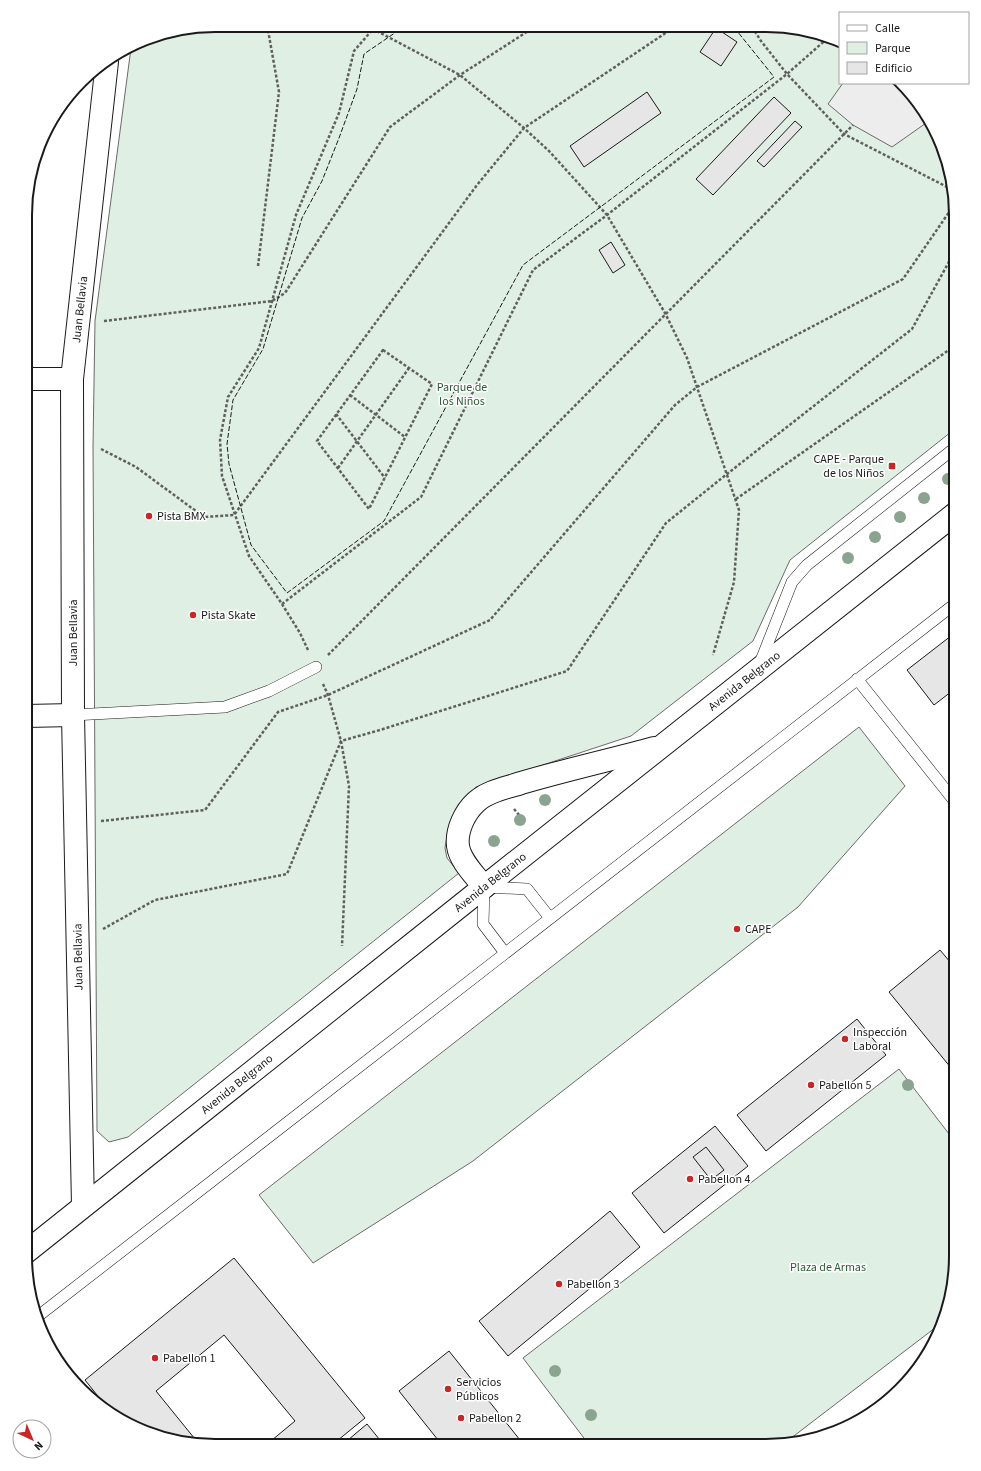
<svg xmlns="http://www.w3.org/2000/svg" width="981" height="1471" font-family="'Source Sans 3',sans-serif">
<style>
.green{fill:#e0efe3;stroke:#6a6a6a}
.parking{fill:#ededed;stroke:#6a6a6a}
.building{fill:#e6e6e6;stroke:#1a1a1a}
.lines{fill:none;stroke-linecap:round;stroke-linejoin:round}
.service-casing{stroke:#1a1a1a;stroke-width:12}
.minor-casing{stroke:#1a1a1a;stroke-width:24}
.primary-casing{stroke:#1a1a1a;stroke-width:24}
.path{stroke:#5f5f5f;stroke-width:2.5;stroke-dasharray:3 2;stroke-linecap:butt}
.service{stroke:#fff;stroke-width:11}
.minor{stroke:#fff;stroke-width:22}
.primary{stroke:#fff;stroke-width:22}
.fence{stroke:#1a1a1a;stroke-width:1;stroke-dasharray:5 2;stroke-linecap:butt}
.tree{fill:#8aa48f}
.poi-dot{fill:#c62828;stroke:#fff;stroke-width:1.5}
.labels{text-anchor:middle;stroke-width:3;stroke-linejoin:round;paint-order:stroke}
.street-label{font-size:12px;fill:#1a1a1a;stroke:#fff}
.park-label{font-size:12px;fill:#2b5a34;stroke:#fff}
.poi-label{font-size:12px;fill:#1a1a1a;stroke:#fff;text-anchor:start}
.rim{fill:none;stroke:#1a1a1a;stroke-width:2}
</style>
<rect width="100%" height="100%" fill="#fff"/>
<!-- green -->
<path class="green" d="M215 25 791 27 838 39 840 40V83H900L917 99 941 142 956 215V428L790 560 753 641 631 736 476 787 460 803 448 830 445 848 447 858 459 873 128 1137 109 1142 97 1131 93 446 95 321 131 48 154 35Z
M859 727 905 786 798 907 473 1161 313 1263 259 1195Z
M899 1069 956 1143V1268L946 1317 944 1321 786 1442 766 1446H590L523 1358Z"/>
<!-- parking -->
<path class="parking" d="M843 83H900L917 99 929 121 892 147 853 125 828 104Z"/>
<!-- building -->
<path class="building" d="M716 28 737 42 721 66 700 52Z
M647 92 661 113 584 167 570 146Z
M774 97 791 113 713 195 696 179Z
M795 121 802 127 764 167 757 161Z
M611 242 625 265 613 273 599 250Z
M956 632V688L934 705 907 670Z
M940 950 956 969V1074L889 992Z
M857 1019 886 1055 766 1151 737 1115Z
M715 1126 748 1166 664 1233 632 1193Z
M706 1147 724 1170 711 1180 693 1157Z
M610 1211 640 1247 508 1356 479 1321Z
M234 1258 365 1418 332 1445H266L295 1421 224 1335 156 1391 199 1444H191L143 1432 113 1415 85 1380Z
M449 1351 524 1445H442L399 1391Z
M367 1424 384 1445H342Z"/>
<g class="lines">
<!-- service casing -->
<g class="service-casing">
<path id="service" d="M760 663 792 582 807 565 956 447
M857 679 956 803
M73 715 225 707 269 691 316 667
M505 953 483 924 484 887 527 889 550 918
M37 1317 956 603"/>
</g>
<!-- minor casing -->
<g class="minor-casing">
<g id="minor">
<path d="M26 379H72"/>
<path d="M26 716 73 715"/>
<path id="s1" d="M83 1206 73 715 72 379 107 62"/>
</g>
</g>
<!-- primary casing -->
<g class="primary-casing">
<g id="primary">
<path d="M484 887C475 875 460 861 458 846 456 830 465 812 476 802 488 791 506 788 521 783 565 770 610 760 654 748"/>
<path id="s2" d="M25 1253 484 887 956 513"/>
</g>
</g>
<!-- path -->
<path class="path" d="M363 25 373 29 460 75 524 128 549 151 607 215 665 313 687 358 739 510 734 582 713 655
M752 27 761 41 787 74 844 134 951 189
M258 266 279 92 268 30 269 25
M104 321 272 301 285 293 390 127 460 75 536 26
M383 350 432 384 369 509 317 441Z
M350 395 405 437
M336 414 385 478
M101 449 136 467 204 517 234 515 477 185 524 128 676 26
M338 468 409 368
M736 499 956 345
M282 604 421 497 533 270 607 215 787 74 829 37
M308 650 300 633 282 604 249 556 222 476 220 440 228 397 259 348 296 215 339 113 354 51 373 29 379 25
M328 655 853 125
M323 684 328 695 341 741 349 786 342 946
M514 809 524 821
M101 821 205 810 278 712 328 695 490 620 675 405 697 387 903 279 954 205
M103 929 155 900 287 874 341 741 380 730 567 671 666 523 727 474 912 329 956 249"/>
<!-- service -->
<use href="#service" class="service"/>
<!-- minor -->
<use href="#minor" class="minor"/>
<!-- primary -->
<use href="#primary" class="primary"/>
<!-- fence -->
<path class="fence" d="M405 26 364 54 357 89 339 138 322 181 302 218 263 349 233 400 227 444 229 464 251 545 287 593 384 521 523 265 774 77 733 26"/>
</g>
<!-- trees -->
<g class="tree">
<circle cx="948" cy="479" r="6"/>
<circle cx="924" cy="498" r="6"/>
<circle cx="900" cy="517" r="6"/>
<circle cx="875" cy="537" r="6"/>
<circle cx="848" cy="558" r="6"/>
<circle cx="545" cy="800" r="6"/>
<circle cx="520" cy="820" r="6"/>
<circle cx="494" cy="841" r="6"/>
<circle cx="908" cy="1085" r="6"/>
<circle cx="555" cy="1371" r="6"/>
<circle cx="591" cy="1415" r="6"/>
</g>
<!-- markers -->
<g class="poi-dot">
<rect x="888" y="462" width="8" height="8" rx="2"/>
<circle cx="149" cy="516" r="4"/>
<circle cx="193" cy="615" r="4"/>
<circle cx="737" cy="929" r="4"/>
<circle cx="845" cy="1039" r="4"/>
<circle cx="811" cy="1085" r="4"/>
<circle cx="690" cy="1179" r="4"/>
<circle cx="559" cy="1284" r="4"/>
<circle cx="155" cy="1358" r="4"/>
<circle cx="448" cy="1389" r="4"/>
<circle cx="461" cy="1418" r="4"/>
</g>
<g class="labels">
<!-- street labels -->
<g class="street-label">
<text dy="4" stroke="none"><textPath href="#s1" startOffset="897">Juan Bellavia</textPath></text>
<text transform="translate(73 633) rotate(-90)" y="4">Juan Bellavia</text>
<text dy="4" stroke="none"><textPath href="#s2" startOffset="919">Avenida Belgrano</textPath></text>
<text dy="4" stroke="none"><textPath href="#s2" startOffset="595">Avenida Belgrano</textPath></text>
<text transform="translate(78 957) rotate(-91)" y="4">Juan Bellavia</text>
<text dy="4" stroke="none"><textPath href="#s2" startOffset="271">Avenida Belgrano</textPath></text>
</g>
<!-- park labels -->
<g class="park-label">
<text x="462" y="391">Parque de<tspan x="462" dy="14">los Niños</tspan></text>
<text x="828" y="1271">Plaza de Armas</text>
</g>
<!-- poi labels -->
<g class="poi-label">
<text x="884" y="463" text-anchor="end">CAPE - Parque<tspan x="884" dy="14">de los Niños</tspan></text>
<text x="157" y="520">Pista BMX</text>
<text x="201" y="619">Pista Skate</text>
<text x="745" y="933">CAPE</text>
<text x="853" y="1036">Inspección<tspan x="853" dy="14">Laboral</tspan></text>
<text x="819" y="1089">Pabellon 5</text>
<text x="698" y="1183">Pabellon 4</text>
<text x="567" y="1288">Pabellon 3</text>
<text x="163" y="1362">Pabellon 1</text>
<text x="456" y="1386">Servicios<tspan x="456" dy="14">Públicos</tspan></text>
<text x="469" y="1422">Pabellon 2</text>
</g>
</g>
<!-- crop -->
<path d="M0 0H981V1471H0ZM215 32H766A183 183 0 0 1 949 215V1256A183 183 0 0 1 766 1439H215A183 183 0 0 1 32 1256V215A183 183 0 0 1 215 32Z" fill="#fff" fill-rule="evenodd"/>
<path class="rim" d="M215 32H766A183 183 0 0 1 949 215V1256A183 183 0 0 1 766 1439H215A183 183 0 0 1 32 1256V215A183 183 0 0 1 215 32Z"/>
<!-- legend -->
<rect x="839" y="12" width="130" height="72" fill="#ffffff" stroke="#a3a3a3"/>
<rect x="847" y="25" width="20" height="6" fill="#ffffff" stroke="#a3a3a3"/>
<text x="875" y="32" font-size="12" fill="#1a1a1a">Calle</text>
<rect x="847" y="42" width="20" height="12" fill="#e0efe3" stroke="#a3a3a3"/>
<text x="875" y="52" font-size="12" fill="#1a1a1a">Parque</text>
<rect x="847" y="62" width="20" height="12" fill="#e6e6e6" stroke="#a3a3a3"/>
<text x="875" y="72" font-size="12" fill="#1a1a1a">Edificio</text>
<!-- north arrow -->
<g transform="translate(32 1439) rotate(136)"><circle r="19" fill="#ffffff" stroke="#a3a3a3"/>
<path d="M0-3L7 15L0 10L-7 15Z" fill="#c62828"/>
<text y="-6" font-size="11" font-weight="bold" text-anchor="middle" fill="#1a1a1a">N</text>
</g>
</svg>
